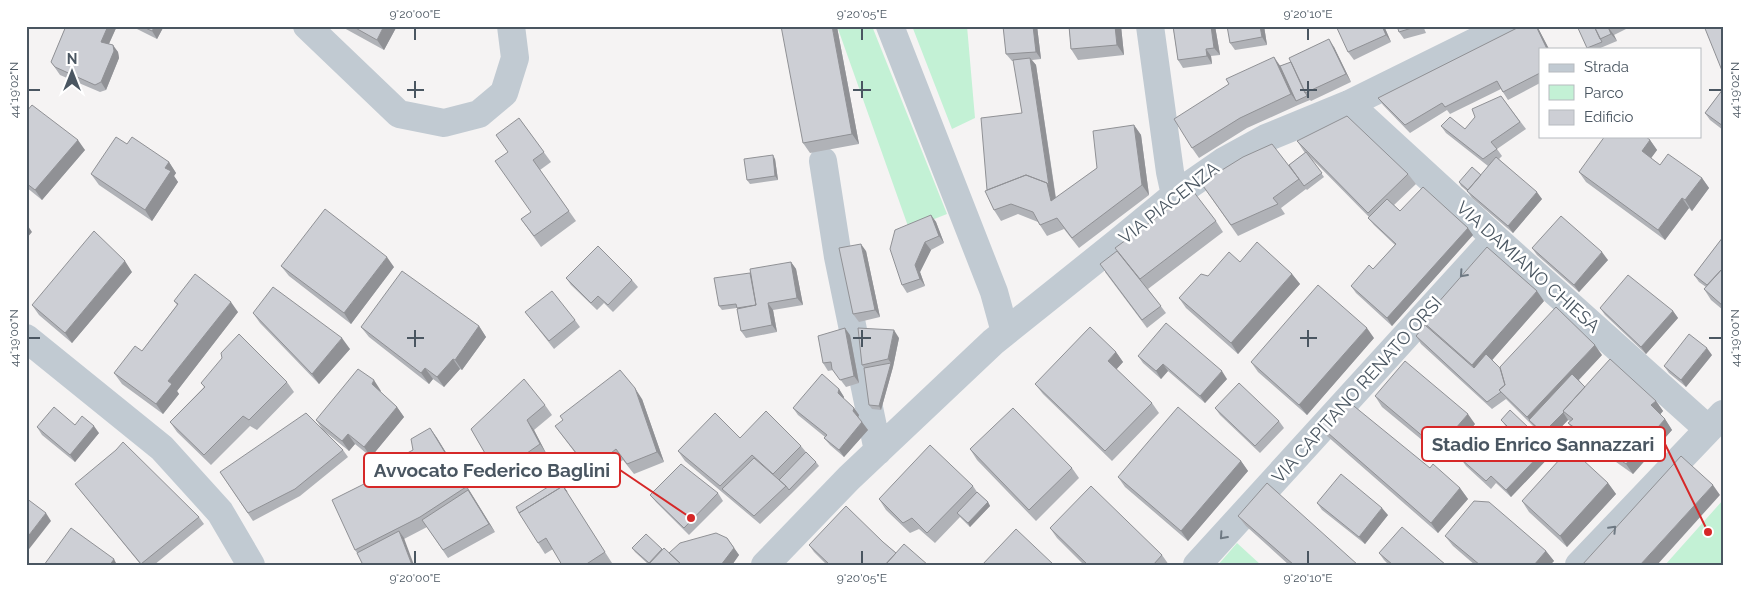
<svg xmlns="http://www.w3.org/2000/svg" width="1749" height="591" font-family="Raleway,sans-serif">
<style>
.green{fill:#c3f1d5}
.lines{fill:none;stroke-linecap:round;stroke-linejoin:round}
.minor{stroke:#c1cad2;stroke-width:28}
.wall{fill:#b0b2b7}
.shaded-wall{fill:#909195}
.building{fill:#cdcfd5;stroke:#909195}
.oneway{stroke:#6e7983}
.ticks{fill:none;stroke:#4a5661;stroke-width:2}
.labels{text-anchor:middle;stroke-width:5;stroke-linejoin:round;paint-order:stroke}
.street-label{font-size:18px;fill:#4a5661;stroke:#fff}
.leader{fill:none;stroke:#d62828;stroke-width:2}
.callout-dot{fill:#d62828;stroke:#fff;stroke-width:2}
.callout{fill:#fff;stroke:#d62828;stroke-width:2}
.callout-label{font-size:19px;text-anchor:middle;font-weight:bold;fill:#4a5661}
.neatline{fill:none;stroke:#4a5661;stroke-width:2}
.ticks-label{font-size:12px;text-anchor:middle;fill:#4a5661}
</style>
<rect width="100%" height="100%" fill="#f5f3f3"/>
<!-- green -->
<path class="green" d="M837 26H872L947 214 909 229Z
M912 26H967L975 118 952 129Z
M1723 500V565H1665Z
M1237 543 1261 565H1218Z"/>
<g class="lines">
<!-- minor -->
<path class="minor" d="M307 26 399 114 444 123 479 114 504 93 515 58 511 26
M890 26 994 292 1005 332
M1150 26 1170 172 1175 195
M1349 104 1495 238 1708 429
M823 161 838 257 878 451
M26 338 162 448 220 512 251 565
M765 565 849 478 993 342 1118 242 1175 195 1224 161 1266 138 1349 104 1507 26
M1197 565 1495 238
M1579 565 1723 414"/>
</g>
<!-- wall -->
<path class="wall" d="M66 26H117L109 44 118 52 119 58 106 90 100 92 60 75 51 62Z
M131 26H164L157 39Z
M343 26H397L384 50 344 28Z
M1037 26 1041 59 1032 60 1036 65 1056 198 1097 168 1134 125 1141 135 1149 195 1079 248 1064 229 1047 236 1038 222 1018 214 1001 221 994 210 987 190 1022 113 1014 61H1012L1006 54Z
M1069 26H1121L1124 55 1078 60 1071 49Z
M1161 26H1215L1220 55 1211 56 1212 64 1183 68 1178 60 1173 27 1163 28Z
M1264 26 1267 45 1235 50 1230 43Z
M1384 26 1391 42 1354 60 1348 52Z
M1397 26H1423L1426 33 1404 39 1399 32Z
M1521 26H1537L1549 49H1540V83L1508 100 1501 89 1450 114 1447 110 1410 133 1383 105 1378 98Z
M1577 26H1632L1614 35 1617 41 1598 49H1588Z
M1642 26H1651L1645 29Z
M837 27 859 144 810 153 803 143Z
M1334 47 1351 82 1311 101 1310 100 1298 105 1247 128 1199 158 1192 148 1280 66Z
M1723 89V130L1710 120 1705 113Z
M1501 96 1526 129 1497 149 1502 156 1499 159 1542 199 1513 233 1472 198 1467 191 1461 186 1459 182 1481 175 1488 166 1446 133 1441 126 1465 129Z
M26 112 85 150 42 200 26 187Z
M519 118 551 162 540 170 576 221 541 247 521 219 531 212 508 152Z
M1650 140 1657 150 1651 158 1660 165 1702 178 1709 188 1692 211 1689 208 1665 240 1586 182 1579 172Z
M1297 141 1408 174 1416 184 1394 205 1400 211 1473 235 1392 326 1356 293 1351 286 1373 269 1395 245 1374 225 1368 218 1369 217 1309 156 1324 177 1307 190 1306 189 1281 208 1285 214 1238 236 1201 183 1289 165 1305 153Z
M127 144 169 162 176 173 174 176 178 182 152 221 99 185 91 174Z
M775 159 778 180 750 184 747 180Z
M931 215 936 222 944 243 931 250 920 272 925 286 907 293 902 285Z
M1216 221 1223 232 1148 289 1166 313 1147 328 1105 272 1117 251Z
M1723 237V310L1711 300 1704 289 1706 287 1699 282 1694 275Z
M1532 248 1608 260 1579 292 1537 255Z
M866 251 880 317 859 322 853 314Z
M791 262 796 269 803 305 773 310 777 332 746 338 741 331 737 308 722 310 719 306 750 273Z
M1240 262 1292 274 1300 284 1238 354 1186 308 1179 298 1208 276Z
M281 266 394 267 351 324 289 276Z
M132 272 72 343 39 315 32 305Z
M566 278 632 280 638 287 613 312 604 303 597 310 571 285Z
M174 301 238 312 177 391 179 394 163 414 122 384 114 373 142 351 177 305Z
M1544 301 1492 360 1500 368 1602 355 1579 380 1585 387 1656 401 1663 411 1660 414 1665 419 1672 430 1633 474 1575 433 1568 423 1570 421 1568 420 1548 441 1506 399 1492 409 1421 344 1416 336 1425 325 1422 321Z
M1600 308 1673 311 1678 318 1646 354 1605 315Z
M525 312 575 320 580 327 554 349Z
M253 313 350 349 319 384 260 323Z
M479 326 486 337 462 370 460 369 444 387 433 379 429 384 369 337 361 327Z
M850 335 859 383 846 387 833 370 828 371 823 363Z
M899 338 893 367 881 410 872 409 869 405 864 368 862 365Z
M1374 338 1307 415 1258 372 1251 362Z
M1116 352 1123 362 1116 369 1152 403 1159 413 1112 461 1043 394 1035 384Z
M1712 355 1686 387 1669 373 1664 366Z
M1138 356 1227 379 1205 403 1168 371 1161 379 1143 363Z
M287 382 294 392 257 430 250 426 211 465 177 432 170 422 204 387 201 383Z
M839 389 844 397 843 398 854 408 859 415 858 417 868 430 844 457 830 445 824 438 825 437 798 415 793 408Z
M380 391 397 407 404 417 371 457 355 444 349 451 323 430 316 420 381 391Z
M1375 396 1475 424 1445 459 1382 407Z
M642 399 664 462 634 474 623 460 607 472 600 467 591 474 555 426Z
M545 405 552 415 534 430 547 455 504 485 497 474 471 429Z
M1215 408 1279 421 1284 428 1260 453 1220 415Z
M1501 420 1548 446 1553 453 1511 497 1496 483 1491 489 1466 466 1461 459 1485 455 1508 429Z
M1320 426 1460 488 1468 499 1438 533 1327 436Z
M37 427 99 433 75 462 42 435Z
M430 428 437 438 495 532 448 558 427 527 404 539 357 553 355 550 413 450Z
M740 438 801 446 806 452 816 462 819 466 791 494 760 524 685 461 678 451Z
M970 449 1072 468 1079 478 1036 521 977 460Z
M343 450 348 457 300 496 253 521 220 472Z
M1241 461 1248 471 1188 541 1125 487 1118 477Z
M559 480 612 563 609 565H562L553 549 545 554 538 543Z
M1608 483 1616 494 1567 547 1529 512 1522 501Z
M75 484 199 517 204 524 154 565H141Z
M973 486 977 492 988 502 990 506 970 527 960 517 935 543 919 529 910 533 886 510 879 499Z
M718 493 723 501 689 535 656 502 650 495Z
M1317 503 1388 515 1365 544 1322 510Z
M1238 516 1358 565H1289L1246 526Z
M1050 528 1162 555 1169 565H1084L1057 538Z
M1445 536 1546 551 1554 561 1550 565H1475L1453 546Z
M883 542 896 553 928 565H827L814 552 809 545Z
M732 545 739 555 732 565H648V564L635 552 632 548 662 549 669 553Z
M1379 553 1446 565H1389L1384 560Z"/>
<!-- shaded-wall -->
<path class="shaded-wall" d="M108 26H117L106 50 101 42Z
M155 26H164L157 39 152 31Z
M384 26H397L384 50 377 40Z
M832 26H837V27L859 144 852 134Z
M1033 26H1037L1041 59 1036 52Z
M1115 26H1121L1124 55 1117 45Z
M1211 26H1215L1220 55 1214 48Z
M1260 26H1264L1267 45 1262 37Z
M1382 26H1384L1391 42 1386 35Z
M1536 26H1537L1549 49H1547Z
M1608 27 1614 35 1617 41 1611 34Z
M1329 39 1334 47 1351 82 1346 74Z
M113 45 118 52 119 58 106 90 101 82Z
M1206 49 1211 56 1212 64 1207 56Z
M1274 57 1281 67 1296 101 1291 94Z
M1030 58 1036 65 1055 194 1049 186Z
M1134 125 1141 135 1149 195 1142 185Z
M78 140 85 150 42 200 35 190Z
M1650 140 1657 150 1649 161 1642 151Z
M773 155 775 159 778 180 775 176Z
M169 162 176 173 174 176 178 182 152 221 145 210 165 168Z
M1702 178 1709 188 1692 211 1685 200Z
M1047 183 1055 194 1058 212 1051 201Z
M1537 192 1542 199 1513 233 1508 226Z
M1682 198 1689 208 1665 240 1658 230Z
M931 215 936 222 944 243 939 236Z
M26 223 32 232 26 239Z
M1468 228 1473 235 1392 326 1387 318Z
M925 242 931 250 920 272 925 286 920 279 915 265Z
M861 244 866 251 880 317 875 310Z
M1602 252 1608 260 1579 292 1574 285Z
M387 257 394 267 351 324 344 313Z
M125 261 132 272 72 343 65 333Z
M791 262 796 269 803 305 797 298Z
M1292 274 1300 284 1238 354 1231 343Z
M1537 291 1544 301 1479 375 1472 365Z
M231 302 238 312 177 391 179 394 163 414 156 404 168 381Z
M768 303 773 310 777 332 772 325Z
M1673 311 1678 318 1646 354 1641 347Z
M479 326 486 337 462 370 455 360Z
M845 328 850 335 859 383 854 376Z
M1367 328 1374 338 1307 415 1299 405Z
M894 330 899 338 893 367 881 410 879 406 891 363 888 359Z
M342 338 350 349 319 384 312 374Z
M1595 345 1602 355 1535 426 1532 423 1527 417Z
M1707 348 1712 355 1686 387 1681 380Z
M1116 352 1123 362 1115 371 1108 361Z
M453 359 460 369 444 387 437 377Z
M1163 364 1168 371 1161 379 1156 371Z
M425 368 433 379 429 384 421 373Z
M1222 371 1227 379 1205 403 1200 396Z
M374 380 381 391 379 394 372 384Z
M635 388 642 399 664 462 657 452Z
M839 389 844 397 843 401 838 393Z
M1656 401 1663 411 1659 416 1651 405Z
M397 407 404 417 371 457 364 447Z
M854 408 859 415 858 418 853 411Z
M1563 412 1568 420 1548 441 1543 433Z
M1468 414 1475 424 1445 459 1438 449Z
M1665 419 1672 430 1633 474 1626 464Z
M527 420 534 430 547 455 540 444Z
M862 422 868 430 844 457 839 450Z
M94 426 99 433 75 462 70 455Z
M430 428 437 438 495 532 489 524Z
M348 434 355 444 349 451 342 441Z
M1548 446 1553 453 1511 497 1506 490Z
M1241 461 1248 471 1188 541 1181 531Z
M1608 483 1616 494 1567 547 1560 536Z
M1713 485 1720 495 1657 565H1640Z
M1460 488 1468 499 1438 533 1431 523Z
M988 502 990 506 970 527 968 523Z
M1382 508 1388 515 1365 544 1359 537Z
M46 513 51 521 26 553V539Z
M399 531 404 538 414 565H412Z
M727 538 739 555 732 565H721Z
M1546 551 1554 561 1550 565H1534Z
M114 559 117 565H110Z"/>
<!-- building -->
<path class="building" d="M66 26H108L101 42 113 45 114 51 101 82 95 85 55 67 51 62Z
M141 26H155L152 31Z
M352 26H384L377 40Z
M781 26H832L852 134 803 143Z
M1003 26H1033L1036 52 1006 54Z
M1069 26H1115L1117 45 1071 49Z
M1173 26H1211L1214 48 1206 49 1207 56 1178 60Z
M1227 26H1260L1262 37 1230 43Z
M1336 26H1382L1386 35 1348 52Z
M1397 26H1418L1399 32Z
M1521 26H1536L1547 49H1540V73L1503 92 1497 81 1445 107 1442 103 1405 125 1378 98Z
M1577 26H1594L1602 42 1587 48Z
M1594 26H1611L1608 27 1611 34 1600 39Z
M1704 26H1723V73Z
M1329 39 1346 74 1305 93 1289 58Z
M1274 57 1291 94 1240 118 1192 148 1174 119 1229 84 1226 79Z
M1030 58 1049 186 1047 183 1026 175 987 190 981 118 1022 113 1013 60Z
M1291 62 1307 96 1296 101 1280 66Z
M1723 89V126L1705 113Z
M1501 96 1520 122 1491 142 1497 149 1483 159 1441 126 1450 117 1465 129 1475 117 1472 109Z
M32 105 78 140 35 190 26 183V112Z
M1347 116 1408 174 1368 213 1297 141Z
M519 118 544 152 533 160 569 211 534 236 521 219 531 212 495 161 508 152 496 135Z
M1134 125 1142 185 1072 238 1057 218 1040 225 1033 212 1011 204 994 210 985 191 1026 175 1047 183 1051 201 1097 168 1093 131Z
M1605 136H1645L1650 140 1642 151 1660 165 1668 154 1702 178 1685 200 1682 198 1658 230 1579 172Z
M116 137 127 144 132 137 169 162 165 168 171 171 145 210 91 174Z
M1272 144 1299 179 1273 198 1278 204 1231 225 1201 183 1243 157Z
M1306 152 1322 173 1304 186 1289 165Z
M773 155 775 176 747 180 744 159Z
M1496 157 1537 192 1508 226 1467 191Z
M1472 167 1481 175 1468 190 1459 182Z
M1423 187 1468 228 1387 318 1351 286 1369 265 1373 269 1396 244 1368 218 1387 199 1400 211Z
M1193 191 1216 221 1140 279 1115 248Z
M325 209 387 257 344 313 281 266Z
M931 215 939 236 925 242 915 265 920 279 902 285 890 249 895 230Z
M1561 216 1602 252 1574 285 1532 248Z
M94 231 125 261 65 333 32 305Z
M1723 237V268L1707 285 1694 275Z
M1257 242 1292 274 1231 343 1179 298 1201 274 1208 276 1229 252 1240 262Z
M861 244 875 310 853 314 839 248Z
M598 246 632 280 608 305 598 296 591 303 566 278Z
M1487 247 1537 291 1472 365 1422 321Z
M1117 251 1161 306 1142 320 1100 264Z
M791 262 797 298 768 303 772 325 741 331 737 309 756 305 750 269Z
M1723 268V306L1704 289Z
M402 271 479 326 455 360 453 359 437 377 425 368 421 373 361 327Z
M750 273 756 305 737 308 736 304 719 306 714 278Z
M195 274 231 302 168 381 172 384 156 404 114 373 135 346 142 351 178 304 174 301Z
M1628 275 1673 311 1641 347 1600 308Z
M1318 285 1367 328 1299 405 1251 362Z
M273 287 342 338 312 374 253 313Z
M552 291 575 320 549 341 525 312Z
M1556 307 1595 345 1527 417 1499 390 1505 385 1500 367Z
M1166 323 1222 371 1200 396 1163 364 1156 371 1138 356Z
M1425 325 1474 368 1486 354 1500 368 1505 385 1499 390 1501 392 1487 402 1416 336Z
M1090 327 1116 352 1108 361 1152 403 1105 451 1035 384Z
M845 328 854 376 840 380 832 369 831 362 823 363 818 336Z
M858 328 894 330 888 359 862 365Z
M239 334 287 382 249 420 243 416 204 455 170 422 205 387 201 383 222 358 221 353Z
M1689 334 1707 348 1681 380 1664 366Z
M1610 359 1656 401 1651 405 1665 419 1626 464 1568 423 1573 419 1563 411Z
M1405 361 1468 414 1438 449 1375 396Z
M891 363 879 406 869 405 864 368Z
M358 369 374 380 372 384 397 407 364 447 348 434 342 441 316 420Z
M620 370 635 388 657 452 627 464 616 449 600 462 593 456 584 463 555 426 563 420 560 416Z
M822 374 839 389 838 393 854 408 853 411 862 422 839 450 824 438 827 435 793 408Z
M1572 374 1585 387 1563 411 1564 412 1543 433 1529 420Z
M524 379 545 405 527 420 540 444 497 474 471 429Z
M1239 383 1279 421 1255 446 1215 408Z
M1344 398 1430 468 1433 464 1460 488 1431 523 1320 426Z
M54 407 75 425 82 416 94 426 70 455 37 427Z
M1178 407 1241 461 1181 531 1118 477Z
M1013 408 1072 468 1029 510 970 449Z
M1510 410 1548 446 1506 490 1491 476 1486 481 1461 459 1474 445 1485 455 1509 428 1501 420Z
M766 411 801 446 773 474 752 455 720 486 678 451 715 413 740 438Z
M306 413 343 450 295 489 248 513 220 472Z
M430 428 466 487 420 517 355 550 332 500 394 469 392 461 413 450 411 439Z
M123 442 199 517 141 564 75 484 116 450Z
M930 445 973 486 927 533 912 518 903 523 879 499Z
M1570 448 1608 483 1560 536 1522 501Z
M806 452 816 462 789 490 786 486 779 480Z
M1681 456 1713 485 1640 565H1582Z
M754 458 786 486 754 516 722 489Z
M681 464 718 493 684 528 650 495Z
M1341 474 1382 508 1359 537 1317 503Z
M559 480 567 492 563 486 519 513 516 507Z
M1267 483 1358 565H1294L1238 516Z
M563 486 605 552 585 565H562L546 538 538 543 519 513Z
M1091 486 1162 555 1153 565H1088L1050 528Z
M468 490 489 524 443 550 422 520Z
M977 492 988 502 968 523 957 513Z
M26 498 46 513 26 539Z
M1474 501 1489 502 1546 551 1534 565H1480L1445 536Z
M846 506 883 542 896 553 885 565H829V564L809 545Z
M1402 527 1446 565H1393L1379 553Z
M71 528 114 559 110 565H44Z
M1016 529 1054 565H982Z
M399 531 412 565H363L357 553Z
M716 533 727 538 734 548 721 565H682L669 553 680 543Z
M646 534 662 549 649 563 632 548Z
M904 544 928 565H885Z
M664 548 682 565H648Z"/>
<!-- one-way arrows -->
<defs><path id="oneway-chevron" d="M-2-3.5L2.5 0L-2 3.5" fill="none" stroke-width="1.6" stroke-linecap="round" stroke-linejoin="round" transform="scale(1.25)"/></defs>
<g class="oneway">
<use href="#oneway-chevron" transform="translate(1463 274) rotate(132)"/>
<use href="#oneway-chevron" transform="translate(1613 529) rotate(-46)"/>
<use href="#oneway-chevron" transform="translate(1223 536) rotate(132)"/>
</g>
<!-- ticks -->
<path class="ticks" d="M415 28V40M862 28V40M1308 28V40M415 81V98M862 81V98M1308 81V98M28 90H40M407 90H424M853 90H871M1300 90H1317M1709 90H1722M415 330V347M862 330V347M1308 330V347M28 338H40M407 338H424M853 338H871M1300 338H1317M1709 338H1722M415 551V564M862 551V564M1308 551V564"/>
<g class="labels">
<!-- street labels -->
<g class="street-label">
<text transform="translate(1169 203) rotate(-38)" y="6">VIA PIACENZA</text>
<text transform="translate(1528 267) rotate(42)" y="6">VIA DAMIANO CHIESA</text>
<text transform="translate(1357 390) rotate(-48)" y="6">VIA CAPITANO RENATO ORSI</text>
</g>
</g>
<!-- callouts -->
<path class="leader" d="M1708 532L1665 444M691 518L620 470"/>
<g class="callout-dot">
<circle cx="1708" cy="532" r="5"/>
<circle cx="691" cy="518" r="5"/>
</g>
<g class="callout">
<rect x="1422" y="427" width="243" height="34" rx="5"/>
<rect x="364" y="453" width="256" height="34" rx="5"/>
</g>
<g class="callout-label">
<text x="1543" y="451">Stadio Enrico Sannazzari</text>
<text x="492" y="477">Avvocato Federico Baglini</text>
</g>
<!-- border -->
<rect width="1749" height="591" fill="none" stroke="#ffffff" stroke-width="55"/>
<!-- legend -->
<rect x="1539" y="48" width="162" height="90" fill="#ffffff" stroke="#b7bbc0"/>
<rect x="1549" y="64" width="25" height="8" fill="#c1cad2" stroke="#b7bbc0"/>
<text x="1584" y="72" font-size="15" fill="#4a5661">Strada</text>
<rect x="1549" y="85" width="25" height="15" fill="#c3f1d5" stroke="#b7bbc0"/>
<text x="1584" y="98" font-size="15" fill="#4a5661">Parco</text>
<rect x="1549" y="110" width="25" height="15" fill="#cdcfd5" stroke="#b7bbc0"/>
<text x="1584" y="122" font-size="15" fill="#4a5661">Edificio</text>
<!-- north arrow -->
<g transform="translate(72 72)" stroke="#ffffff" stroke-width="4" paint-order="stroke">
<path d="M0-4L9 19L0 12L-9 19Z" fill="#4a5661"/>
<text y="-8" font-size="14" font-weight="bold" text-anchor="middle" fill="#4a5661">N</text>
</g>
<rect x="28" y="28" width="1694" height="536" class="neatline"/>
<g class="ticks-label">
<text x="415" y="18">9°20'00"E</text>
<text x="862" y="18">9°20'05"E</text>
<text x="1308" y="18">9°20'10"E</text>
<text transform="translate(14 90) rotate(-90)" y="4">44°19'02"N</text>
<text transform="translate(1735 90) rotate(-90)" y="4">44°19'02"N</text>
<text transform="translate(14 338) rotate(-90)" y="4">44°19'00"N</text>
<text transform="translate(1735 338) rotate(-90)" y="4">44°19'00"N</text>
<text x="415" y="582">9°20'00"E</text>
<text x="862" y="582">9°20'05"E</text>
<text x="1308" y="582">9°20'10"E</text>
</g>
</svg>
